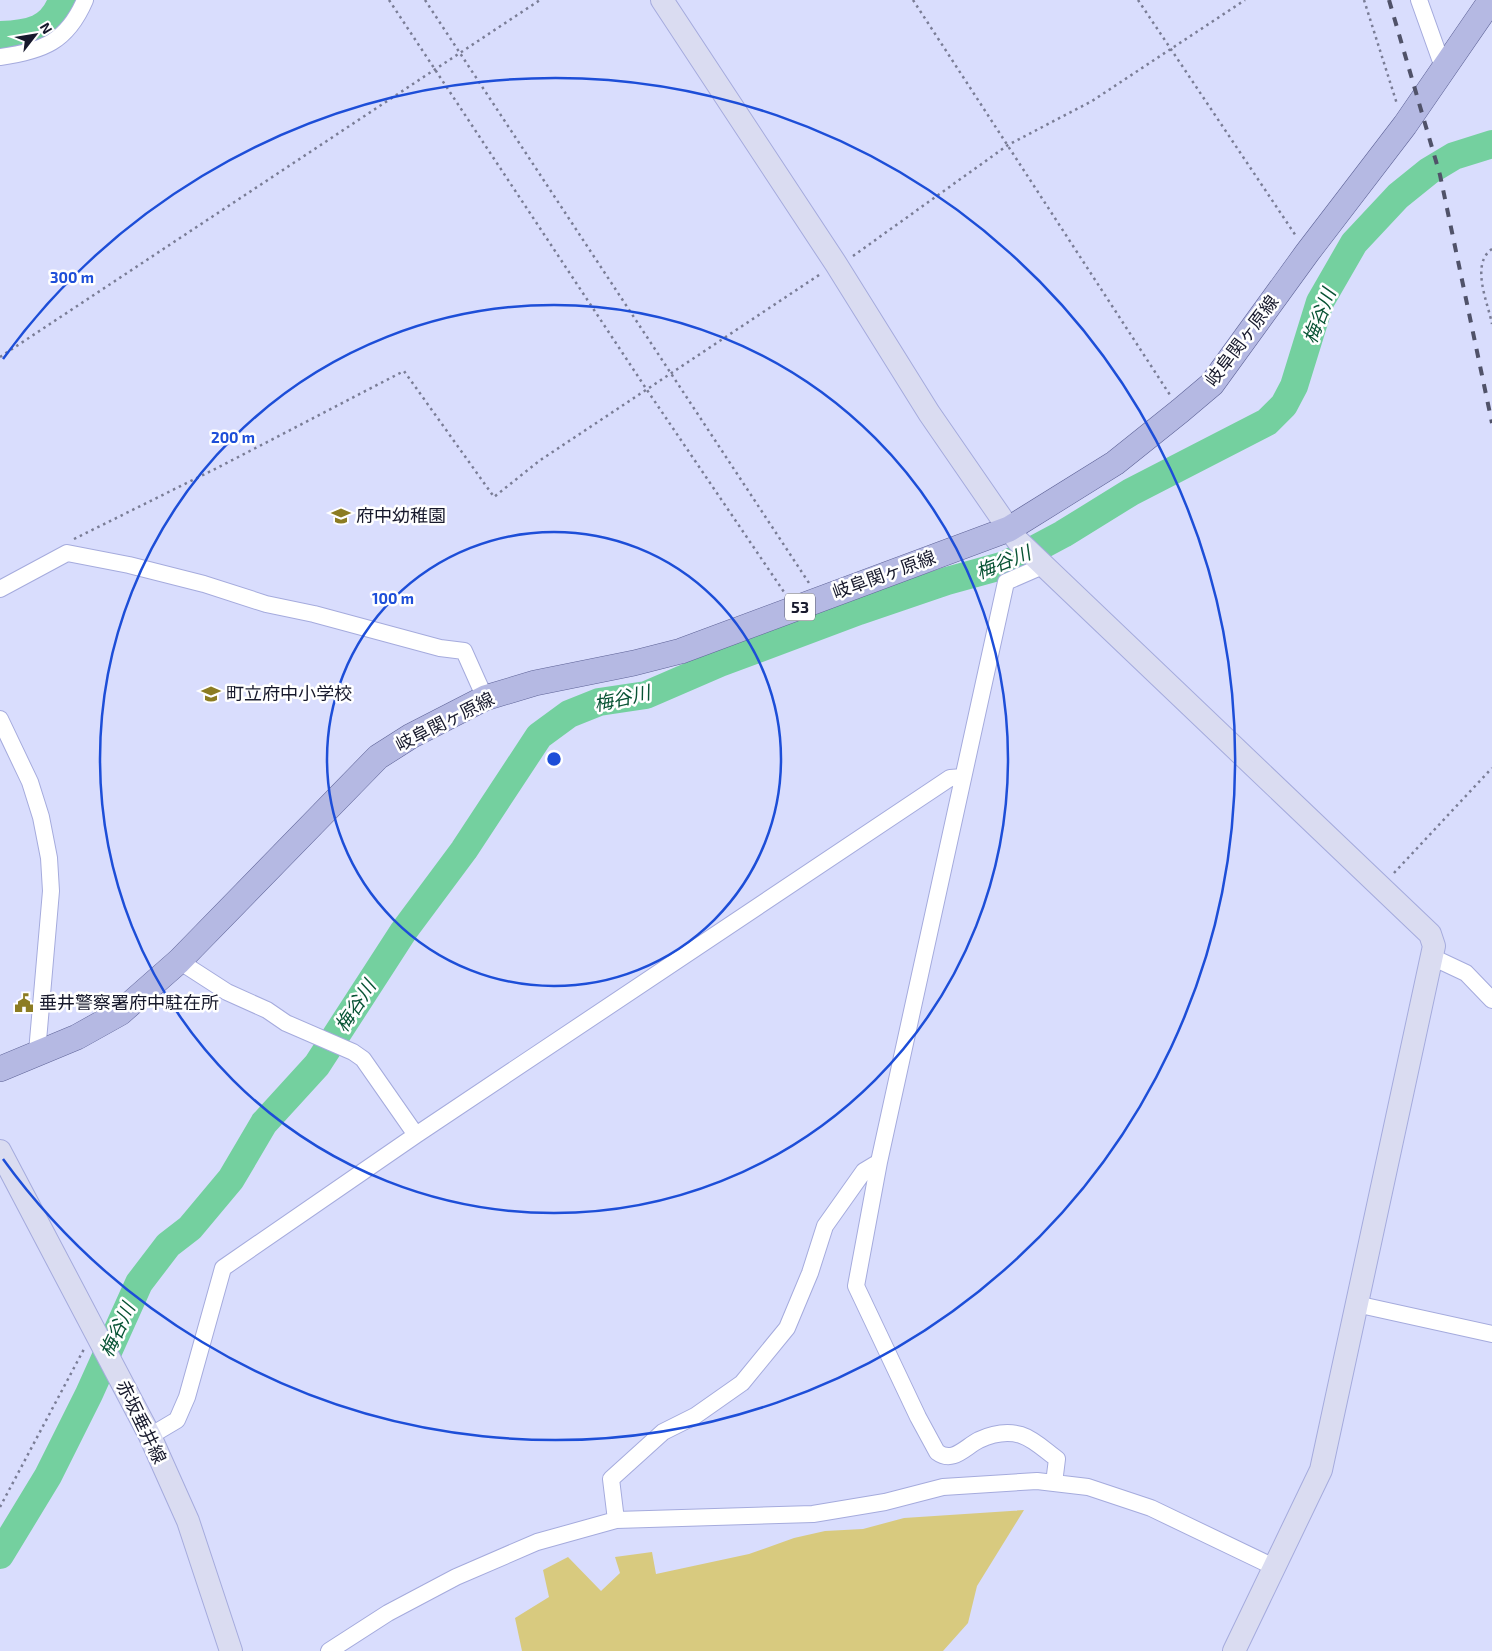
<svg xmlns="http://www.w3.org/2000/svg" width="1492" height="1651" font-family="'Exo 2','Noto Sans JP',sans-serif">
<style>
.green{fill:#d8ca7f}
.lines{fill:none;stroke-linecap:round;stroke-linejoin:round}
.river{stroke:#74d09f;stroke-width:28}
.street-casing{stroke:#a5abdd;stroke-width:18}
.secondary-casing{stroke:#a5abdd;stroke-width:24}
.primary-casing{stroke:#5e6397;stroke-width:26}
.path{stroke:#7a7d96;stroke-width:2.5;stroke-dasharray:2.5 4;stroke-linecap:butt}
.street{stroke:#fff;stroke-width:16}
.secondary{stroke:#dadcf1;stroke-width:22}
.primary{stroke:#b5b9e3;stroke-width:25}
.rail{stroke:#505269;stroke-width:4;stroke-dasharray:9 9;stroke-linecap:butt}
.ring{fill:none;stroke:#1d4ed8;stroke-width:2.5}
.labels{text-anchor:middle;stroke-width:5;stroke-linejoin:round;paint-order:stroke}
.shield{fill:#fff;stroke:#5d5e6b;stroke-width:1}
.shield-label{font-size:16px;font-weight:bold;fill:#17192c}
.street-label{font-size:18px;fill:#17192c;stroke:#fff}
.poi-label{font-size:18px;fill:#17192c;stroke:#fff;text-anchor:start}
.water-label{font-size:19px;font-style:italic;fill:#085334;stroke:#fff}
.centre{fill:#1d4ed8;stroke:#fff;stroke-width:2.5}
.ring-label{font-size:15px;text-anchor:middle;font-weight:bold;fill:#1d4ed8;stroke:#fff;stroke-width:5;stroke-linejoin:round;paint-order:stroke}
</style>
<rect width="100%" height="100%" fill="#d9ddfd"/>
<!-- green -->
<path class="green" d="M1024 1510 977 1586 968 1623 943 1651H522L515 1618 549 1597 543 1570 568 1557 601 1591 620 1573 615 1557 652 1552 656 1574 749 1554 794 1538 825 1531 863 1529 904 1518Z"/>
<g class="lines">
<!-- river -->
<path class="river" d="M0 35C29 34 52 30 62 0
M0 1555 48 1476 89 1394 139 1283 168 1245 190 1228 231 1179 264 1123 317 1065 403 932 464 850 539 736 569 714 599 702 646 695 720 663 859 611 947 581 1005 565 1063 534 1131 492 1267 422 1284 405 1294 386 1320 302 1354 243 1398 196 1429 171 1454 156 1492 144"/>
<!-- street casing -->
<g class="street-casing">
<path id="street" d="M1419 0 1444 70
M0 57C43 51 67 42 85 0
M1045 565 1006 582 879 1162 856 1286 918 1417 937 1452C953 1464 965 1447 979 1440 992 1434 1007 1431 1021 1435 1034 1439 1046 1451 1057 1459L1054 1483
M0 589 67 553 129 565 204 584 266 604 314 614 440 648 464 651 485 698
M0 719 30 782 41 817 49 858 51 891 37 1052
M1432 957 1466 973 1492 1000
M179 961 227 992 267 1010 286 1023 353 1052 363 1059 416 1135
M1356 1304 1492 1334
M150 1436 177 1420 187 1397 223 1268 416 1135 950 778 963 777
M616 1520 611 1479 663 1432 695 1416 742 1383 787 1328 810 1273 825 1226 864 1171 879 1162
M329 1651 388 1613 456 1577 537 1542 616 1520 813 1514 885 1502 943 1487 1037 1481 1088 1487 1151 1508 1274 1567"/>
</g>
<!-- secondary casing -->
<g class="secondary-casing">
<path id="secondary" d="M662 0 836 264 929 413 1009 529 1018 541 1430 934 1434 946 1321 1470 1234 1651
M0 1151 150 1436 188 1521 231 1651"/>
</g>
<!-- primary casing -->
<g class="primary-casing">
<path id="primary" d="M0 1069 77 1037 120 1013 179 961 378 757 411 736 485 698 535 683 634 663 681 651 1009 529 1115 463 1180 411 1212 384 1307 253 1405 125 1491 0"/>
</g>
<!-- path -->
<path class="path" d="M389 0 647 390 784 592
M425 0 809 583
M913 0 1170 395
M1138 0 1296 236
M1364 0 1397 104
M1492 249C1470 264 1488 303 1492 324
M853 256 1008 145 1092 101 1245 0
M0 357 540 0
M74 539 219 467 404 371 494 497 539 461 822 273
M1394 873 1492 768
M0 1507 84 1349"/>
<!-- street -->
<use href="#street" class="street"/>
<!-- secondary -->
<use href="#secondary" class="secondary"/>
<!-- primary -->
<use href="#primary" class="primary"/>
<!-- rail -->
<path class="rail" d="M1389 0 1440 175 1492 423"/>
</g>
<!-- distance rings -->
<g class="ring">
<circle cx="554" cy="759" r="227"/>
<circle cx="554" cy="759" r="454"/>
<path d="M3 359A681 681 0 1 1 3 1159"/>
</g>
<!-- icons -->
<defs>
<g id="school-bare" transform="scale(1.5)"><path d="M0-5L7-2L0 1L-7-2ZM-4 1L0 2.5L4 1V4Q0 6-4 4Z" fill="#8c7c22" stroke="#fff" stroke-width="2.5" paint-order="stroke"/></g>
<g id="civic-bare" transform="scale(1.5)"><path d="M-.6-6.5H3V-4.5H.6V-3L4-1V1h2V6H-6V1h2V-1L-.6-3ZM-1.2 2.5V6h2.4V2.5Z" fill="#8c7c22" stroke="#fff" stroke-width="2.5" paint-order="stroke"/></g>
</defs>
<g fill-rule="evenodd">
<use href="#school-bare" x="341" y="516"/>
<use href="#school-bare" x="211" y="694"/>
<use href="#civic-bare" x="24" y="1003"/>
</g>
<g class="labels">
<!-- shield labels -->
<rect class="shield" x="785" y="593.5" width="30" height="27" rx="4"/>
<g class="shield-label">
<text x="800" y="613">53</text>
</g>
<!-- street labels -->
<g class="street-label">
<text transform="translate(1242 341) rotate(-53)" y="6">岐阜関ヶ原線</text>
<text transform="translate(884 575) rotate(-20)" y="6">岐阜関ヶ原線</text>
<text transform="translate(445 722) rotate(-27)" y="6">岐阜関ヶ原線</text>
<text transform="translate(141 1422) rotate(64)" y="6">赤坂垂井線</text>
</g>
<!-- poi labels -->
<g class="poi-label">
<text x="356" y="522">府中幼稚園</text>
<text x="226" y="700">町立府中小学校</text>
<text x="39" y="1009">垂井警察署府中駐在所</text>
</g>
<!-- water labels -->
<g class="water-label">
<text transform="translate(1319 316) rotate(-69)" y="7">梅谷川</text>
<text transform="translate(1003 562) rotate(-22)" y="7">梅谷川</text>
<text transform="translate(622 698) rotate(-13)" y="7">梅谷川</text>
<text transform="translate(355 1006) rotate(-57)" y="7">梅谷川</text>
<text transform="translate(117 1330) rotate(-65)" y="7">梅谷川</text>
</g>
</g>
<circle cx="554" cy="759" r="8" class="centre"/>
<g class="ring-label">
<text x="72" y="283">300 m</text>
<text x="233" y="443">200 m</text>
<text x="393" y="604">100 m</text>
</g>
<!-- north arrow -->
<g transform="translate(35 35) rotate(59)" stroke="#ffffff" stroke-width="4" paint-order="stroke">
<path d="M0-4L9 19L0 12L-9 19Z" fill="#17192c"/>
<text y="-8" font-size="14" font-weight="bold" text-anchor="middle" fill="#17192c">N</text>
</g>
</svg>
